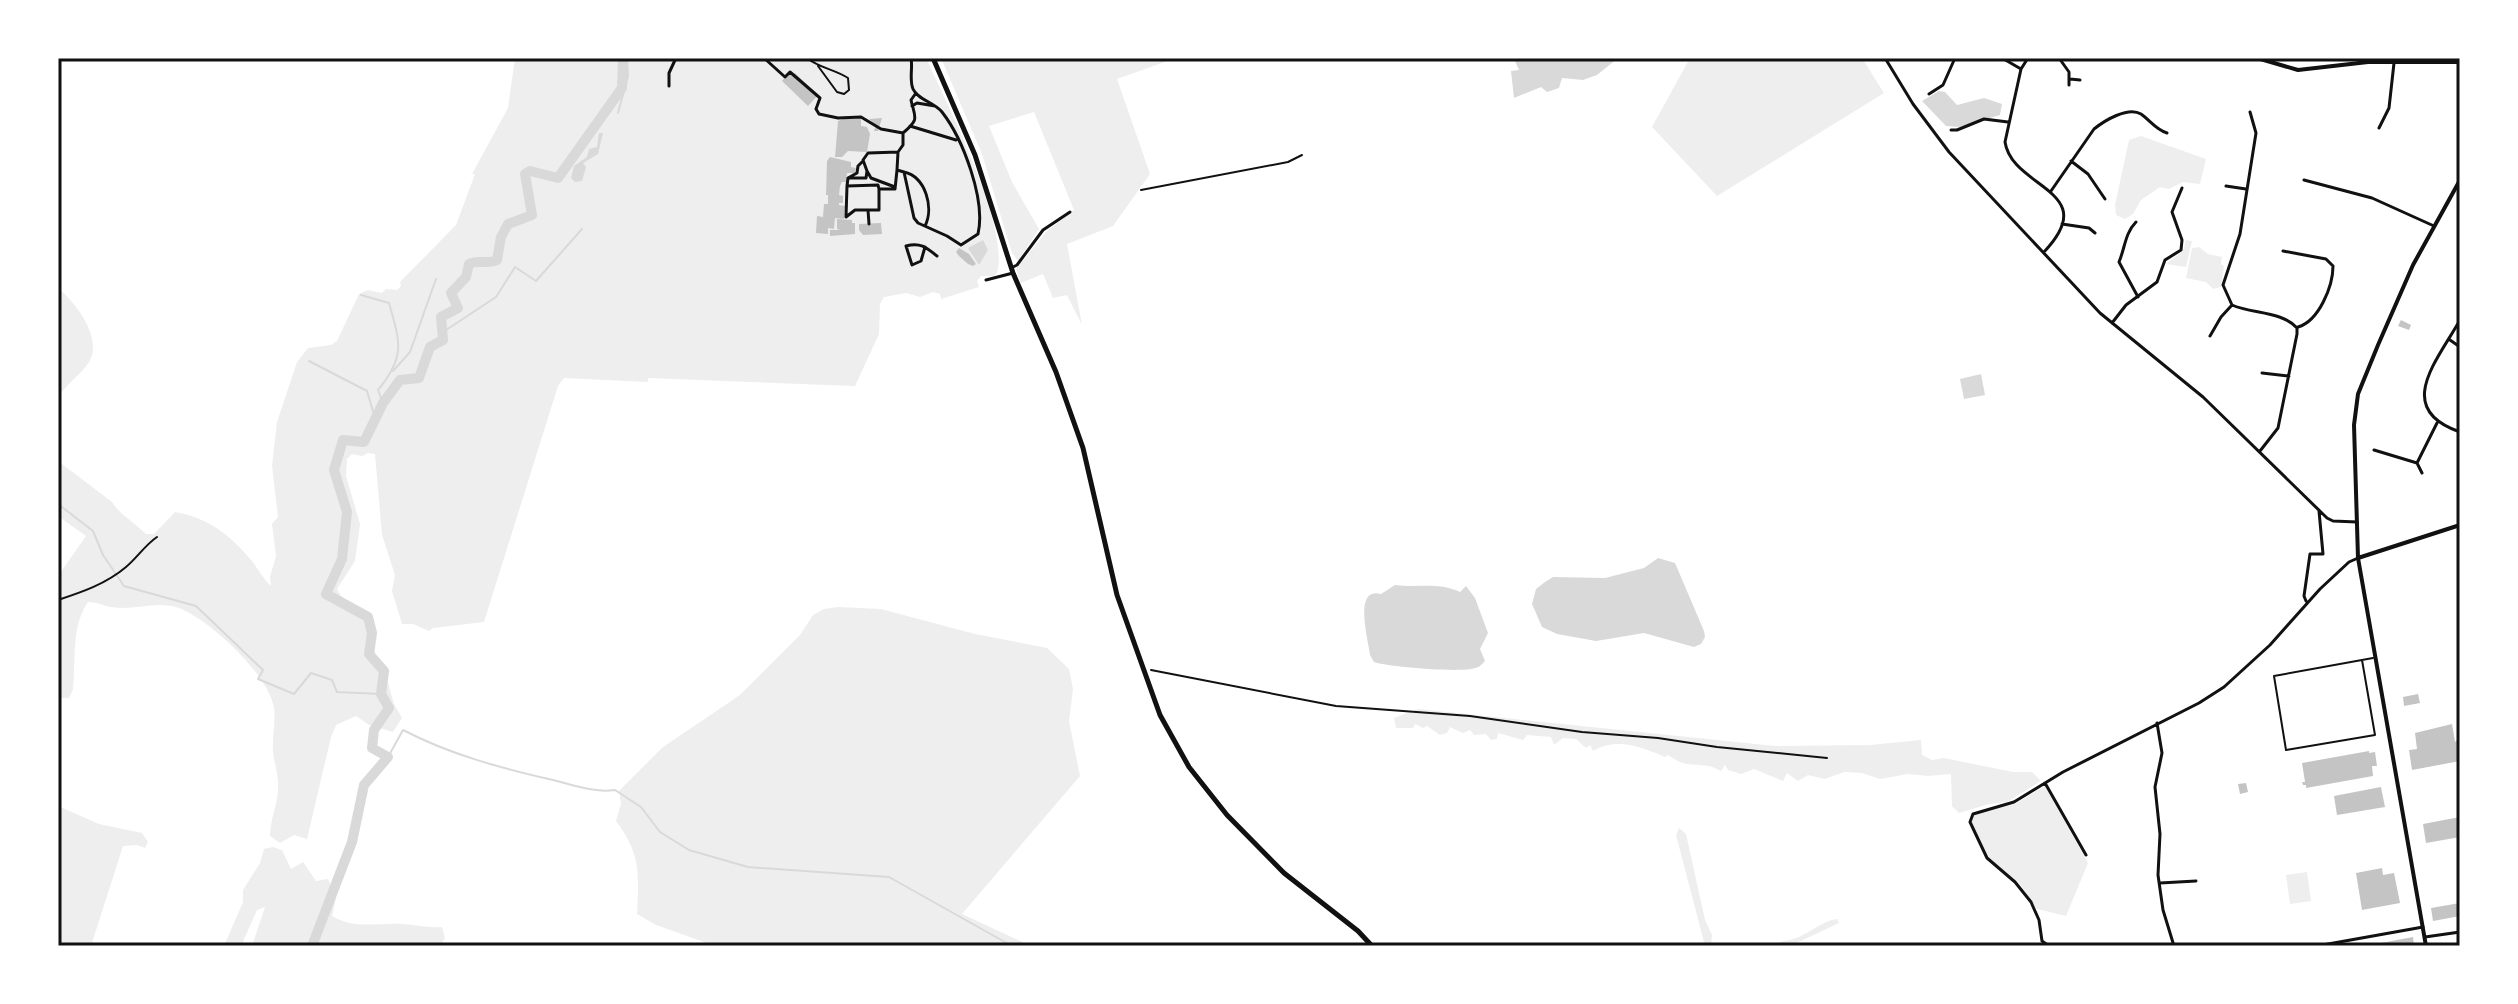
<svg xmlns="http://www.w3.org/2000/svg" width="2518" height="1004" font-family="'Noto Sans',sans-serif">
<style>
.green{fill:#eee}
.water{fill:#d9d9d9}
.lines{fill:none;stroke-linecap:round;stroke-linejoin:round}
.stream{stroke:#d9d9d9;stroke-width:2}
.river{stroke:#d9d9d9;stroke-width:10}
.building{fill:#c4c4c4}
.path{stroke:#111;stroke-width:2}
.service{stroke:#111;stroke-width:2}
.pedestrian{stroke:#111;stroke-width:3}
.minor{stroke:#111;stroke-width:3}
.tertiary{stroke:#111;stroke-width:4}
.secondary{stroke:#111;stroke-width:5}
.neatline{fill:none;stroke:#111;stroke-width:3}
</style>
<rect width="100%" height="100%" fill="#fff"/>
<!-- green -->
<path class="green" d="M515 58H926C947 104 1010 226 997 273L994 276H981L977 281 979 287 941 299 940 294 933 292 920 297 906 293 884 297 880 304 879 334 855 386 648 378V382L564 378 558 386 484 622 433 628 429 631 413 624H402L392 591 395 575 382 535 375 454 368 453 362 456 352 454 347 459 346 476 360 524 355 561 337 589 342 598 362 610 374 626 375 656 388 683 394 704 402 718 393 732 369 725 356 716 336 725 331 737 307 839 294 835 280 843 270 836C270 819 278 804 278 788 279 776 274 763 273 751 272 737 276 722 274 708 269 675 210 620 179 608 156 600 134 611 111 607 103 606 98 602 88 602 71 626 76 660 73 689L69 698H58V576L86 536 58 516V461L112 502C119 514 135 523 146 534H154L175 512C209 518 230 535 252 561 259 570 263 579 271 586L270 577 276 556 272 524 278 517 272 466 277 422 297 362 308 348 331 345 337 341 359 294 368 290 382 293 386 289 397 290 401 286 400 282 456 225 475 174H472L508 108Z
M941 58H1176L1117 79 1150 174 1113 226 1067 244 1082 325 1067 295 1053 298 1043 274 1021 283 1016 269 1046 232 1074 210 1034 112 989 126 1012 182 1039 229 1018 261 1012 253 982 154Z
M1690 58H1862L1884 93 1717 196 1652 127Z
M2141 136 2206 159 2200 184 2183 182 2169 189 2160 187 2141 200 2133 214 2125 219 2116 215 2115 205 2129 140Z
M2186 240 2192 241 2186 267 2166 264 2183 251Z
M2199 247 2208 254 2222 257 2221 264 2224 266 2221 287 2213 289 2206 282 2186 278 2192 248Z
M58 288C76 303 106 341 87 365 78 377 65 385 58 398Z
M838 607 881 609 975 634 1047 648 1069 669 1073 689 1069 721 1080 776 962 914 1031 946H715L656 925 637 914C639 874 641 854 616 821L621 804 619 791 663 747 740 695 800 635 813 615 824 609Z
M1418 709 1775 746 1870 745 1921 740 1922 755 1932 760 1944 758 2013 772H2032L2041 781 2007 802 1989 804 1959 813 1952 806 1951 774 1928 776 1908 774 1880 779 1862 773 1844 772 1825 779 1808 775 1798 781 1787 773 1783 781 1754 769 1741 774 1728 770 1725 765 1721 771C1700 759 1691 772 1668 755L1665 757C1641 747 1617 737 1593 751L1590 745 1586 748 1576 739 1563 738 1554 745 1551 737 1527 735 1523 740 1498 733 1497 739 1491 740 1486 734 1474 735 1470 730 1463 733 1450 727 1447 733 1440 735 1427 726 1423 728 1415 724 1413 728H1396L1394 718Z
M2045 786 2088 863 2066 916 2037 909 2020 884 1987 858 1970 822 1973 814 2015 804Z
M58 806 99 824 142 833 148 842 145 848 137 845 123 846 91 946H58Z
M1679 828 1686 834 1705 920 1712 935 1711 946H1705L1676 835Z
M273 847 282 850 291 869 303 862 316 881 328 879 336 898 332 916C356 930 377 922 402 924 416 925 428 928 442 927L445 938 440 946H252L265 907 257 910 241 946H224L243 902V890L260 863 264 849Z
M2307 872 2311 901 2290 904 2286 875Z
M1837 919 1839 923 1790 946H1773C1781 940 1790 941 1799 937 1812 931 1823 921 1837 919Z"/>
<!-- water -->
<path class="water" d="M1501 58H1618L1597 75 1583 80 1562 78 1559 88 1547 92 1541 87 1514 98 1511 71 1519 70 1515 61H1506Z
M1939 91 1945 92 1957 105 1984 98 2002 104 2000 115 1959 127 1946 126 1922 101Z
M599 133H603L598 154 583 163 586 167 582 181 575 182 571 178 574 166 587 157 589 149 597 147Z
M983 240 988 250 979 265 968 248Z
M1981 374 1985 395 1964 399 1960 379Z
M1658 558 1675 563 1704 631 1705 637 1701 644 1694 647 1644 633 1596 641 1557 634 1542 627 1532 604 1536 589 1545 582 1553 577 1605 578 1644 568Z
M1395 585C1419 588 1438 582 1460 592L1466 586 1475 598 1488 633 1480 649 1485 661C1482 664 1480 667 1475 668 1462 673 1388 667 1374 662L1370 655C1368 639 1353 586 1381 594Z"/>
<g class="lines">
<!-- stream -->
<path class="stream" d="M618 113 628 76 627 58
M361 295 389 303C400 342 406 356 378 390L383 403
M443 332 496 297 515 267 536 281 582 229
M309 361 367 391 375 418
M393 371 410 352 436 279
M58 504 93 531 103 555 124 586 196 606 263 670 258 679 294 694 311 673 332 680 337 692 381 694
M388 757 403 730C451 755 501 768 553 780 574 785 594 793 615 790L641 807 660 832 689 850 748 867 889 877 1012 946"/>
<!-- river -->
<path class="river" d="M312 946 352 842 364 785 388 757 372 748 374 730 389 708 381 694 384 671 369 654 372 633 368 617 326 594 342 559 347 512 334 470 343 440 364 442 383 403 400 380 419 378 430 347 443 340 441 317 458 308 451 293 466 277 469 264C478 259 488 265 497 260L501 237 508 224 532 215 525 174 530 171 558 178 622 88 623 58"/>
</g>
<!-- building -->
<path class="building" d="M789 72 792 75 795 73 818 95 808 106 782 81Z
M846 118 861 119V126L867 127 870 134 867 152 848 151 842 157H835L838 121Z
M882 118 878 131H874L876 125 869 119Z
M830 157 851 162V167L856 168 855 173H847L846 182H842L840 186 839 195 843 196V203H839V205L845 206 844 219 835 218 834 229 828 228V234L816 233 817 216 823 217 824 204H828V195H826L827 161Z
M837 219 852 220V223H855V234L830 236V230H840L837 229Z
M881 223 882 234 863 235 859 230V224Z
M959 248 969 254 976 264 973 266 968 264 959 256 956 252Z
M2401 320 2411 325 2409 330 2398 326Z
M2418 694 2420 703 2404 706 2403 697Z
M2452 724 2455 742 2460 737V761L2412 770 2409 750 2417 749 2415 733Z
M2369 751V753L2375 752 2377 766H2372L2373 776 2306 788V785H2303L2302 782H2305L2302 763Z
M2246 783 2248 792 2240 794 2238 784Z
M2381 787 2385 807 2337 815 2334 796Z
M2460 817V837L2426 843 2423 824Z
M2382 868 2383 875 2394 873 2400 903 2362 910 2356 873Z
M2460 903V916L2433 921 2431 908Z
M2413 937 2414 946H2382L2381 943Z"/>
<g class="lines">
<!-- path -->
<path class="path" d="M1141 190 1288 162 1302 155
M58 600C82 592 106 584 126 567 137 558 145 545 157 537
M1151 670 1336 706 1470 716 1582 732 1658 738 1717 747 1827 758"/>
<!-- service -->
<path class="service" d="M807 58C819 68 834 69 848 78L849 90 844 94 837 92 818 66
M2362 660 2375 735 2286 750 2274 676C2307 670 2340 664 2373 658"/>
<!-- pedestrian -->
<path class="pedestrian" d="M764 58 785 77 790 72 820 98 816 109 819 114 838 118 861 117 881 129 903 133V145L898 152 868 153 863 160 867 171
M669 86V73L676 58
M912 106 917 103 935 106
M910 126 956 140
M903 133C920 119 915 118 911 100L916 93
M898 152 897 170 904 172 914 218 918 223 947 236 961 245 978 234C986 200 963 139 942 112 934 102 918 100 913 89 909 80 913 67 911 58
M904 172C926 177 934 208 925 226
M848 178 857 173 858 166 862 162
M847 186 846 217 855 210H879V189
M895 187 871 178 867 171 866 178H848L847 186 878 185 879 189H895L897 170
M868 210 869 224
M925 247 921 261 912 265 906 246C920 242 926 247 937 256"/>
<!-- minor -->
<path class="minor" d="M1885 58 1913 104 1949 152 2100 313 2203 397 2327 518 2333 521 2357 522
M2002 58 2021 69
M2028 58 2021 69 2005 142C2012 189 2103 190 2044 252
M2059 58 2069 72V85
M2070 79 2080 80
M1929 94 1943 85 1955 58
M2250 112 2256 133 2240 234 2223 285 2232 305C2252 314 2282 311 2297 328V334L2278 428 2260 451
M2379 128 2389 108 2394 63
M1951 130H1957L1984 119 2008 122
M2071 161 2088 174 2105 199
M2304 180 2372 198 2434 226
M2226 186 2246 189
M2051 191 2094 129C2104 121 2128 106 2141 114 2151 121 2155 129 2167 133
M2136 222C2125 233 2125 248 2119 262L2138 297
M2062 224 2089 228 2095 233
M2283 251 2326 259 2333 266C2333 286 2319 321 2298 327
M1011 268 1017 265 1043 230 1070 212
M986 280 1013 273
M2460 320C2437 361 2393 409 2460 432
M2112 323 2126 305 2157 282 2165 260 2181 250 2182 240 2172 212 2182 188
M2210 336 2221 317 2232 305
M2450 340 2460 347
M2262 373 2289 376
M2374 450 2417 463 2422 473
M2417 463 2437 423
M2306 601 2304 596 2310 554H2323L2319 511
M2157 723 2162 753 2155 787 2160 834 2158 875 2163 910 2174 946
M2045 783 2086 855
M2160 883 2196 881
M2425 937 2460 932
M2049 946 2042 941 2039 920 2031 902 2015 882 1987 858 1970 822 1973 814 2014 802 2063 772 2199 703 2224 687 2270 645 2320 589 2349 562 2358 558
M2317 946 2423 927"/>
<!-- tertiary -->
<path class="tertiary" d="M2257 58 2298 70 2368 62H2460
M2358 558 2460 525
M2426 946 2358 558 2354 425 2358 394 2378 345 2413 265 2460 180"/>
<!-- secondary -->
<path class="secondary" d="M933 58 975 155 1013 273 1056 372 1083 448 1117 595 1160 715 1189 767 1227 815 1284 873 1358 931 1372 946"/>
</g>
<!-- border -->
<rect width="2518" height="1004" fill="none" stroke="#ffffff" stroke-width="120"/>
<rect x="60" y="60" width="2398" height="884" class="neatline"/>
</svg>
